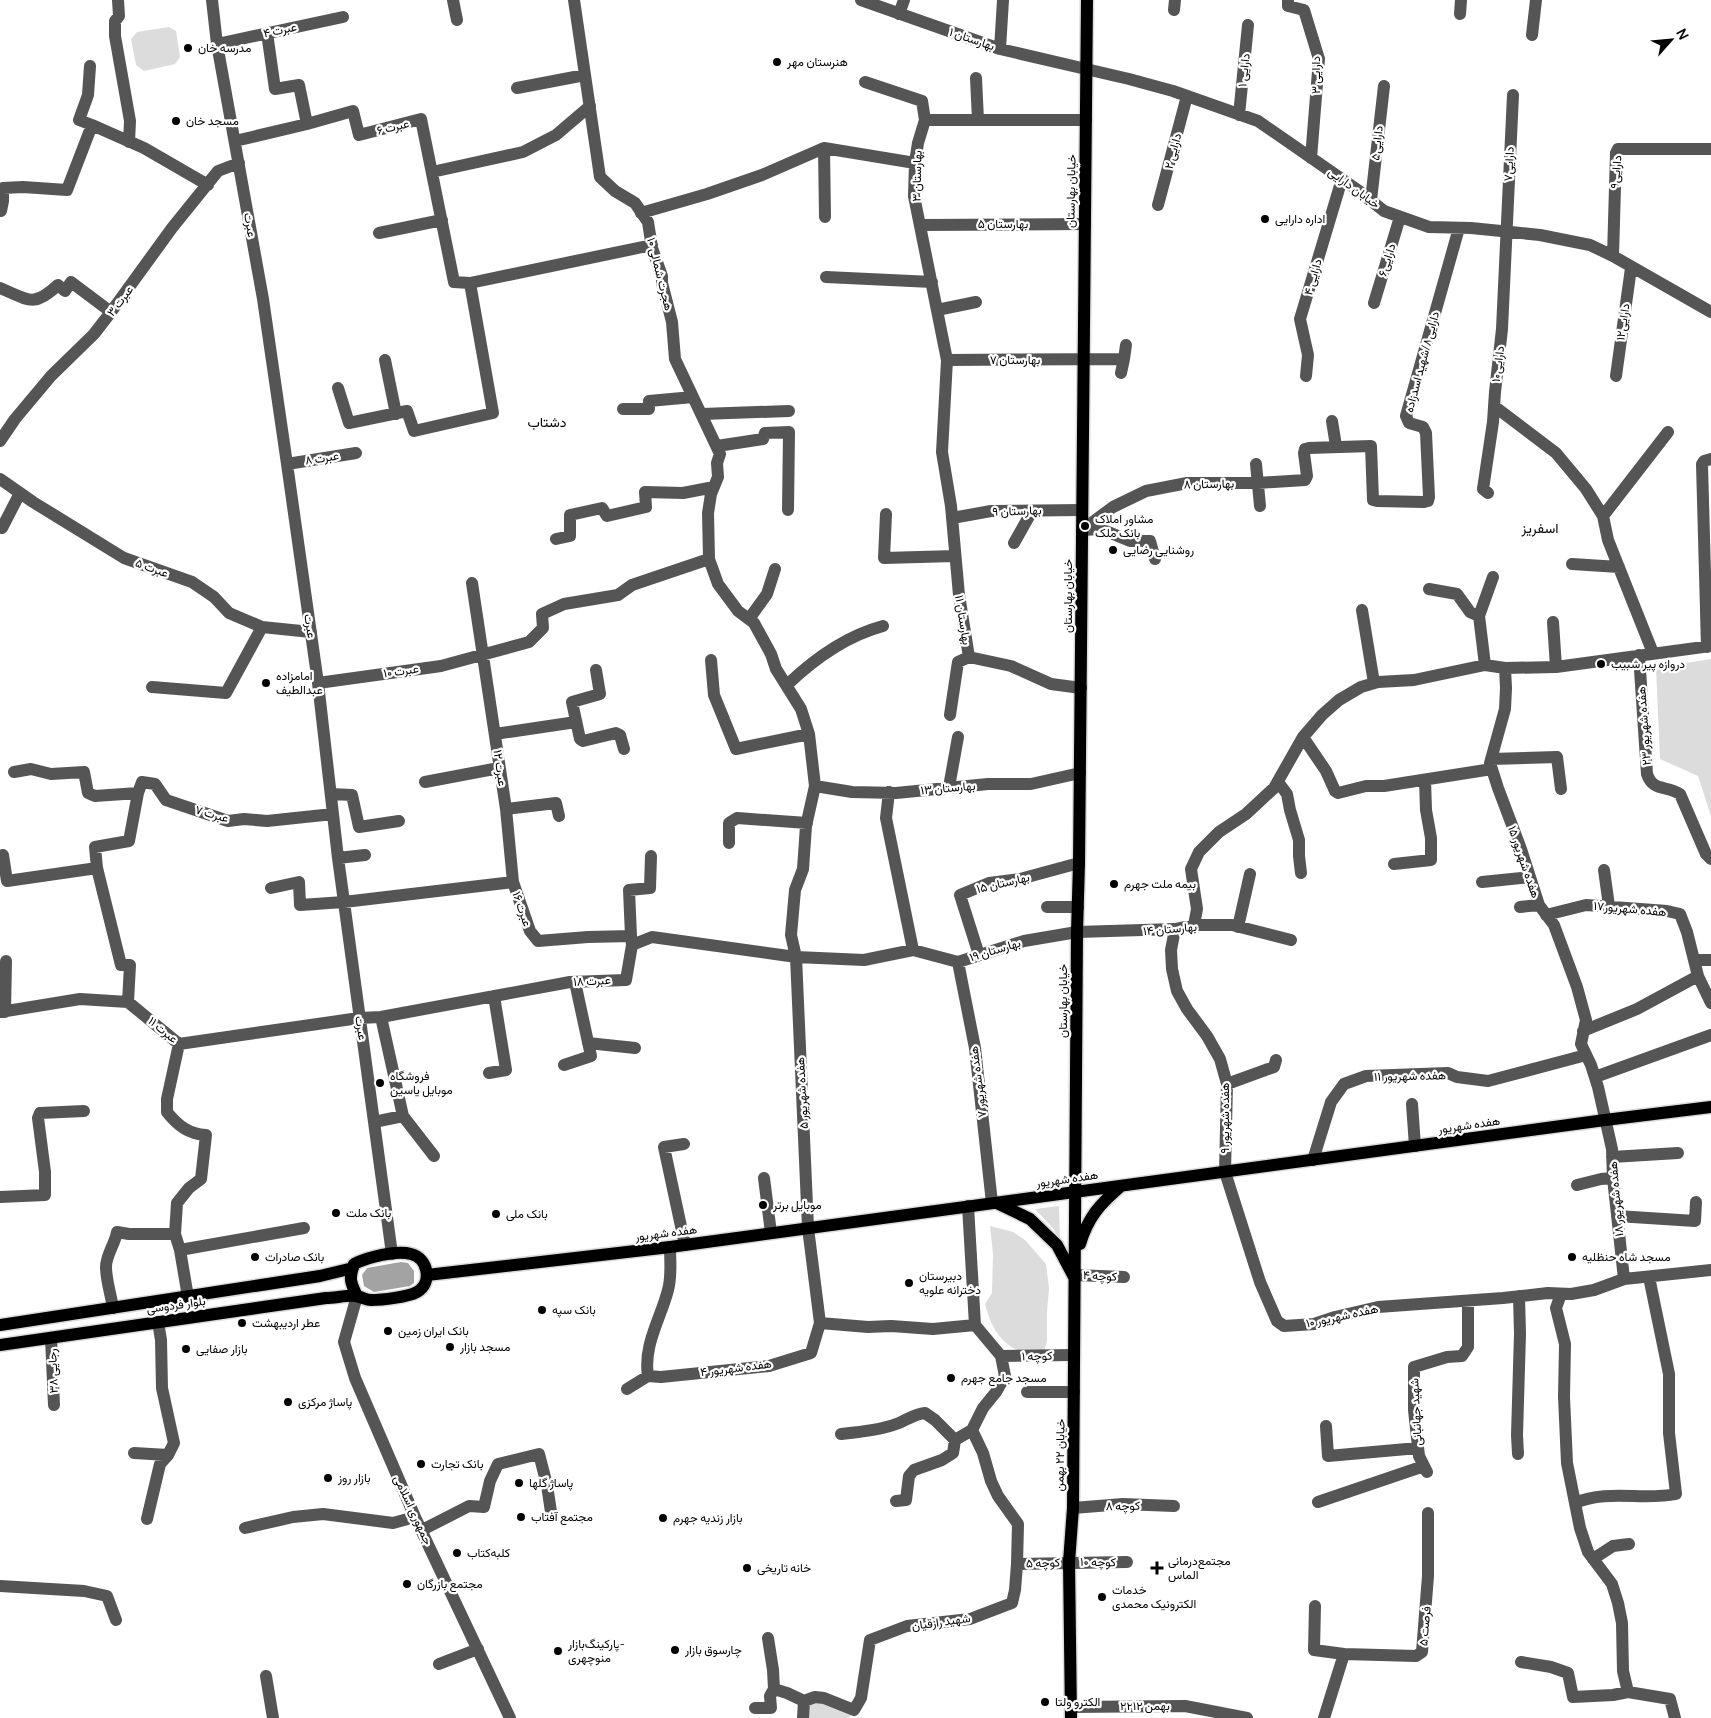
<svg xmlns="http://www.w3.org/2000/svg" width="1711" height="1718" font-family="Manrope,Vazirmatn,sans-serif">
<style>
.green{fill:#dcdcdc}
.water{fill:#a3a3a3}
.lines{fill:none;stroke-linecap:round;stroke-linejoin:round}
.major-casing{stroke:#dbdbdb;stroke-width:15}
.minor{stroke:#555;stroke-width:12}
.major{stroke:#000;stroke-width:12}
.poi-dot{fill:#000;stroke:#fff;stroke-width:2}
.labels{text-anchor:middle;stroke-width:4.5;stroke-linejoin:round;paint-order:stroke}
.street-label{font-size:12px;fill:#000;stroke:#fff}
.poi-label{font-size:12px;fill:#000;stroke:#fff;text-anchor:start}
.neighbourhood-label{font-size:14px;fill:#000;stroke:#fff}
</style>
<rect width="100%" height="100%" fill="#fff"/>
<!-- green -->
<path class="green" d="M169 27 176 31 180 57 175 64 144 71 136 65 131 39 137 32Z
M1711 659V816L1698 776 1660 759 1656 668Z
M1059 1206 1060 1240 1052 1227 1035 1209Z
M990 1226 1013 1232 1025 1240 1046 1264 1049 1288 1047 1312V1341L1044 1352C1039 1353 1031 1355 1025 1353 1001 1346 991 1327 985 1304L992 1293 993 1254Z
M815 1697 854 1710 849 1718H804V1701Z"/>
<!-- water -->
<path class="water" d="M401 1262 408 1263 414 1271V1283L410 1286 374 1292 364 1286 362 1275 367 1268Z"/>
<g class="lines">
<!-- major casing -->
<g class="major-casing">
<path id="major" d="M997 1203 1030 1219 1057 1245 1074 1277
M1080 1244C1088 1217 1100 1204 1121 1186
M427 1275 670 1247 1605 1120 1711 1107
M0 1325 320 1276 353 1268
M0 1345 326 1298C335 1298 347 1295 356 1296 362 1297 366 1300 371 1300 382 1300 408 1297 417 1292 433 1283 428 1258 411 1254 396 1250 368 1257 354 1264 349 1278 350 1282 357 1296
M1071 1718 1069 1562 1073 1508 1077 932 1079 863 1087 0"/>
</g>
<!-- minor -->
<path class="minor" d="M118 0 119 16 115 21V36L130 121 129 142
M212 0 217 44 263 299 287 464 318 683 338 858 392 1254
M453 0 457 20
M574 0 600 177 615 191 635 203 648 222 652 248 662 276V283L672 322 675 359 720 454 717 463 718 477 711 494 708 513 709 559 718 584 738 611 754 623 771 654 776 669 801 709 809 734 815 786 806 826 803 869 795 890 791 935 796 957 808 1228 820 1323 811 1353 769 1366 661 1377 648 1376 627 1389
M861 0 1000 49 1129 79 1173 91 1258 121 1359 191 1384 211 1429 227 1471 228 1540 235 1590 245 1613 256 1711 312
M1288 0V6L1304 10 1319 59 1311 158
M1174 10 1175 0
M899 14 904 0
M1460 14 1461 0
M267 33 275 89 299 85 307 124
M1532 35 1536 0
M217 44 343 17
M1000 49 1003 0
M90 66 88 95 79 120 92 125
M976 78 978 120
M865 82 922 101 925 120
M517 88 585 75
M1239 115 1248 25
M235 141 307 124 353 111 359 135 421 119 454 282 470 283
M824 148 825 217
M432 172 523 152 556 135 590 106
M1371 200 1384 86
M1158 205 1187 96
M1 211 3 201V188L23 187 67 190 92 125 144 148 208 185
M641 213 707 194 762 175 824 148 915 163
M920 225 1085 224
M379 233 442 220
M1613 256 1616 153 1618 149H1711
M826 277 932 282
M0 288C29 300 33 308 58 285L65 291 71 282 111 312
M1374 303 1400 217
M937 310 976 302
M1124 359 1126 345
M385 360 396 414
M947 360 1124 359 1121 373
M1306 376 1308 355 1300 319 1342 179
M1616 376 1631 268
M338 388 349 423 407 411 414 431 493 413 470 283 652 245
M1494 406 1556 453 1586 489 1603 516 1608 540 1653 653
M623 409H649V401L693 397
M702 414 789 411
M1332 421 1336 446
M0 441 15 419 51 376 94 334 111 312 172 228 218 171 239 163
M717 446 763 439 765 433 789 432 788 510
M287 464 356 453
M1256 464 1260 506
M0 479 33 502 124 558 192 582 214 597 229 613 262 627 311 632
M1488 493 1483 489 1493 422 1495 392 1502 329 1513 95
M886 514 884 558 955 556
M1603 516 1668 432
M952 518 991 511 1082 510
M2 528 20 493
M1082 530 1113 507 1146 491 1187 483H1258L1305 480 1307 476 1304 453 1305 449 1309 448 1371 446 1373 500 1377 501 1424 502 1428 501 1429 497 1426 433 1423 427 1409 423 1406 416 1459 228
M1082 530 1101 529 1130 541H1150L1155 559
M556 539 570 536V515L602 508 607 516 646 507 645 492 683 493 714 487
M1014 543 1032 511
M1572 564 1619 567
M472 583 506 809 513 882
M1429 589 1457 594 1470 612 1479 616
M1362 610 1374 683
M749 619 767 594 775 569
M1553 622 1556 667
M1707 647 1702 464 1704 461 1711 459
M1639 655 1647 774C1653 792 1666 785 1680 794L1706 854 1711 859
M969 657 959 595 951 506 942 452 947 360 914 196 915 163 918 143 925 120H1086
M969 657 1011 666 1051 684 1081 688
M711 660 714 695 736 749 809 734
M1485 665 1479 616 1493 577
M1505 668 1556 667 1711 646
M596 670 600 694 572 702 580 739 583 741 616 733 620 735 624 749
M318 683 441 666 529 642 543 628 542 614 564 604 618 595 632 585 709 559
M787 685C814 659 846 636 883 626
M152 687 226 693 262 627
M950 715 958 662 969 657
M495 734 576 722
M1303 737 1326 771 1335 791 1338 793 1366 786H1384L1492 769
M1491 759 1557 757 1561 789
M14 772 31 769 51 774 84 772 88 793 95 796 138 793 129 841 95 847 97 868
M425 782 499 768
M1278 782 1287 794 1290 810 1299 840V856L1301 873
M815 786 852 792 896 793 988 784H1031L1080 773
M949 787 958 737
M889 792 886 818 913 950
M138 793 142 782 155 784 166 800 228 821 244 819 267 821 333 814
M331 794 352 795 359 827 399 821
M506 809 556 803 559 816
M729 843V823L737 818 807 823
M3 855 7 881 97 868 121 965H130L128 1002
M338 858 365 855
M1394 864 1431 860V838L1426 810 1425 780
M1604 870 1609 906
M1482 882 1530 877
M271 888 299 882 300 905 344 902 513 882 530 931 538 941 588 937 631 936 632 945
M1047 907H1078
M1520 907 1539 905
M1546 915 1586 905 1667 911 1680 914 1687 932 1698 976 1711 1003
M1194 925 1197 909 1191 869 1199 852 1219 832 1246 814 1274 788 1303 737 1322 715 1339 700 1361 687 1378 682 1414 680 1485 665 1505 668 1506 688 1505 709 1490 763 1498 788 1521 849 1539 905 1554 925 1577 987 1586 1020 1581 1044 1591 1065 1598 1087 1612 1149 1613 1178 1624 1279
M1238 927 1250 874
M1175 929 1171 950 1172 969 1177 991 1187 1009 1207 1036 1220 1059 1227 1084 1225 1172 1260 1282 1277 1321 1284 1326 1314 1324 1335 1317 1378 1307 1503 1298 1548 1293 1571 1294 1594 1290 1624 1279 1711 1270
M631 936 629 890 650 888 651 856
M979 955 960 895 989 883 1020 879 1079 863
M1694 960H1711
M958 962 975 1048 992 1203
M0 1012 80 999 128 1002 179 1044 359 1018 381 1017 570 982 626 980 632 945 652 937 796 957 864 960 913 950 958 962 1024 941 1077 932 1175 929 1194 925H1232L1291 940
M5 1012 6 961
M381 1017 403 1116 434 1156
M1583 1031 1637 1009 1698 976
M588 1043 635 1048
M179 1044 167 1099V1112C178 1126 189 1134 206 1135L201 1179 189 1188 177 1203 175 1234 180 1250 188 1297
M564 1065 591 1056 575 982
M489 1073 506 1070 494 996
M1595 1077 1711 1035
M1227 1084 1274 1067 1276 1060
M1412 1104 1415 1146
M374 1122 403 1116
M684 1144 664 1147 685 1245
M1612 1157 1678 1153
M1313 1160 1331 1102 1344 1084 1366 1076 1448 1073 1457 1077 1488 1081 1586 1055
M764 1178 771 1233
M1577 1185 1601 1179 1613 1178
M0 1197 45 1195V1172L38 1118 40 1113 84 1111
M968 1206 975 1325
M1617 1216 1695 1221 1696 1202
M180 1250 304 1228
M1075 1275 1124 1277
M1561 1294 1556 1308 1565 1344 1564 1397 1567 1463 1575 1503C1608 1489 1643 1501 1676 1494L1669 1433V1374L1649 1277
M357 1296 344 1342 355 1378 415 1517 510 1718
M113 1308C111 1295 106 1280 106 1267 106 1255 115 1244 117 1232L129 1234H175
M820 1323 868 1327 891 1326 933 1329 975 1325
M51 1338 54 1405
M1001 1356 1073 1355
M648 1376C643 1345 661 1318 668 1290 672 1276 670 1261 670 1247
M1027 1392H1074
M1326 1426 1328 1456 1418 1448
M841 1434C860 1432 881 1430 899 1423 908 1419 915 1414 925 1413L935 1420 955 1440
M134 1453 168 1455
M1518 1454 1517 1435 1520 1334 1519 1296
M1427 1472 1419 1456 1414 1410V1367L1447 1357 1462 1356 1468 1347V1301
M896 1501 906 1500 909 1476 914 1470 942 1460 953 1453 955 1440 972 1430 983 1408 996 1392 1005 1376 1001 1356 975 1325
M1318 1502 1424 1466
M1575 1503 1580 1528 1588 1552 1612 1584 1618 1603 1622 1623 1623 1671 1628 1692 1670 1699 1675 1718
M1073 1508 1123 1504 1174 1506
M147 1519 160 1464 168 1455 174 1443 162 1388 161 1340 158 1322
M245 1528 293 1517 323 1514 393 1523 415 1517
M422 1530 469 1506 484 1507 490 1481 498 1464 539 1454 547 1485 551 1512
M1593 1559 1613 1546 1629 1544
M1017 1564 1127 1562
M0 1586 84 1591 107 1596 116 1620
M1315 1606 1314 1650 1344 1654
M768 1638 773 1670 774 1689 787 1693 804 1701 803 1718
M1521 1662 1551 1667 1568 1673 1573 1697 1613 1695 1628 1692
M439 1664 478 1649
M266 1676 273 1718
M804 1701 815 1697 824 1698 854 1710 861 1698 870 1640 907 1626 970 1619 1012 1603 1015 1590 1017 1564 1018 1524 998 1496 991 1481 983 1453 972 1430
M1071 1707 1185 1706 1247 1718
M755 1708H771L770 1696 774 1689
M1324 1718 1344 1654 1416 1656 1422 1652 1428 1576V1513"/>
<!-- major -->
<use href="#major" class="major"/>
</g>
<!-- markers -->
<g class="poi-dot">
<circle cx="188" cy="48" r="5"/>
<circle cx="777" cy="62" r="5"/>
<circle cx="176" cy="121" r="5"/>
<circle cx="1265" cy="219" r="5"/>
<circle cx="1085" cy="526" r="5"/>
<circle cx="1113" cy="550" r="5"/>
<circle cx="1601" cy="664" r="5"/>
<circle cx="266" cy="683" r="5"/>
<circle cx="1114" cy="884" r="5"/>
<circle cx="380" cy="1083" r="5"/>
<circle cx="763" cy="1205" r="5"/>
<circle cx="336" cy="1213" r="5"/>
<circle cx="496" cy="1214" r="5"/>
<circle cx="255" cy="1257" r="5"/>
<circle cx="1572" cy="1257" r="5"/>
<circle cx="909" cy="1283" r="5"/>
<circle cx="542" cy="1310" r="5"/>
<circle cx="242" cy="1323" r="5"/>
<circle cx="388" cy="1331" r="5"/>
<circle cx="450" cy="1347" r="5"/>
<circle cx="186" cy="1349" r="5"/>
<circle cx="951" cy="1378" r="5"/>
<circle cx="288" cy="1402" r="5"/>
<circle cx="421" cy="1464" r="5"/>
<circle cx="328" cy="1478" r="5"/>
<circle cx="519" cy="1483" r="5"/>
<circle cx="521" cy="1517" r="5"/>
<circle cx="663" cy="1518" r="5"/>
<circle cx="457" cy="1553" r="5"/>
<circle cx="747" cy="1568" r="5"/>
<path d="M1154.5 1560.5h5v5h5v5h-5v5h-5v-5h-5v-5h5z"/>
<circle cx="407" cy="1584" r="5"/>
<circle cx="1102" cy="1597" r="5"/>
<circle cx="675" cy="1650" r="5"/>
<circle cx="558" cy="1651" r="5"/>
<circle cx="1045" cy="1702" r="5"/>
</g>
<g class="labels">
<!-- street labels -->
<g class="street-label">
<text transform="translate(280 30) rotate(-12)" y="4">عبرت ۴</text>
<text transform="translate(972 39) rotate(19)" y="4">بهارستان ۱</text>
<text transform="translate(1244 70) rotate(-84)" y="4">دارایی ۱</text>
<text transform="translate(1316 75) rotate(-90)" y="4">دارایی ۳</text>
<text transform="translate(393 127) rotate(-14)" y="4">عبرت ۶</text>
<text transform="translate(1377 143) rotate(-84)" y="4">دارایی۵</text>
<text transform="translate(1173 151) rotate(-75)" y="4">دارایی ۲</text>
<text transform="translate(1509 164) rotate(-87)" y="4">دارایی۷</text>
<text transform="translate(1616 172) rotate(-85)" y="4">دارایی۹</text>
<text transform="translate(917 176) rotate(-89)" y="4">بهارستان ۳</text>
<text transform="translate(1354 188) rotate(36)" y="4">خیابان دارایی</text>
<text transform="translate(1071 191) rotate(-89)" y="4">خیابان بهارستان</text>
<text x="1003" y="228">بهارستان ۵</text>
<text transform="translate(250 225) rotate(80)" y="4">عبرت</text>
<text transform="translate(1387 260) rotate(-73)" y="4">دارایی۶</text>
<text transform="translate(660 274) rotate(76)" y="4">هجرت شمالی ۱۰</text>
<text transform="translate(1313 277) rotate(-74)" y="4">دارایی ۴</text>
<text transform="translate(120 301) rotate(-53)" y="4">عبرت ۳</text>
<text transform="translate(1623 322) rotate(-82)" y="4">دارایی۱۲</text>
<text x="1015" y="364">بهارستان ۷</text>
<text transform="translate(1422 362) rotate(-75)" y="4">دارایی۸/شهید اسدزاده</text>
<text transform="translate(1498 364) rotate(-83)" y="4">دارایی۱۰</text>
<text transform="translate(322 458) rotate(-9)" y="4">عبرت ۸</text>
<text transform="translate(1209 484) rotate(-1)" y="4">بهارستان ۸</text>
<text transform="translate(1017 511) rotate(-2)" y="4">بهارستان ۹</text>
<text transform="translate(152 568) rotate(20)" y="4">عبرت ۵</text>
<text transform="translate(1068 596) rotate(-90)" y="4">خیابان بهارستان</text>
<text transform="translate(963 620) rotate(81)" y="4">بهارستان ۱۱</text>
<text transform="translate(310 626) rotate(82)" y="4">عبرت</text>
<text transform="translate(401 671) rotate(-8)" y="4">عبرت ۱۰</text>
<text transform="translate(1644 726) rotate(-94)" y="4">هفده شهریور ۲۳</text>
<text transform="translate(500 768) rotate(82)" y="4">عبرت ۱۲</text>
<text transform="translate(948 788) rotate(-5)" y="4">بهارستان ۱۳</text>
<text transform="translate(212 814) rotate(16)" y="4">عبرت ۷</text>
<text transform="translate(1524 862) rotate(71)" y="4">هفده شهریور ۱۵</text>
<text transform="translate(1003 883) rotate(-13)" y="4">بهارستان ۱۵</text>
<text transform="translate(522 909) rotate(71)" y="4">عبرت ۱۶</text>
<text transform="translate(1630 909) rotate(5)" y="4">هفده شهریور۱۷</text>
<text transform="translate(1170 929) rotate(-5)" y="4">بهارستان ۱۴</text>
<text transform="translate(995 950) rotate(-17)" y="4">بهارستان ۱۹</text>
<text transform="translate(592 981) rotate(-3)" y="4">عبرت ۱۸</text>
<text transform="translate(1063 1001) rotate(-90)" y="4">خیابان بهارستان</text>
<text transform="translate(361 1028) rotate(82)" y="4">عبرت</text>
<text transform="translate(163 1030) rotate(39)" y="4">عبرت ۱۱</text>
<text transform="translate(1410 1076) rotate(-1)" y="4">هفده شهریور ۱۱</text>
<text transform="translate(978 1082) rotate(-97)" y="4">هفده شهریور ۷</text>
<text transform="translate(802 1093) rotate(-93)" y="4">هفده شهریور ۵</text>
<text transform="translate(1225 1118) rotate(-90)" y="4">هفده شهریور ۹</text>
<text transform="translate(1469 1125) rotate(-8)" y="4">هفده شهریور</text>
<text transform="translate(1067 1179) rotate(-8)" y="4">هفده شهریور</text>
<text transform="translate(1616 1199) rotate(-95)" y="4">هفده شهریور ۱۸</text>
<text transform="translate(666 1233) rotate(-7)" y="4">هفده شهریور</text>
<text transform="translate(1100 1276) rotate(3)" y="4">کوچه ۴</text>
<text transform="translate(176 1305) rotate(-8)" y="4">بلوار فردوسی</text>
<text transform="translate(1342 1316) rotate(-12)" y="4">هفده شهریور ۱۰</text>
<text transform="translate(1037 1356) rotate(-1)" y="4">کوچه ۱</text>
<text transform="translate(736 1368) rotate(-7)" y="4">هفده شهریور ۴</text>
<text transform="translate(53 1371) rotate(-92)" y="4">رجایی ۳۸</text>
<text transform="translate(1416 1412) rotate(-93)" y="4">شهید جهانبانی</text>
<text transform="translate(1060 1455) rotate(-89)" y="4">خیابان ۲۲ بهمن</text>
<text transform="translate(1123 1506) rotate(-1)" y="4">کوچه ۸</text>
<text transform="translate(413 1510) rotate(65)" y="4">جمهوری اسلامی</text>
<text transform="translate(1098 1562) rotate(1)" y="4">کوچه ۱۰</text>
<text transform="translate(1043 1563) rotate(-2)" y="4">کوچه ۵</text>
<text transform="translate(941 1622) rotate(-8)" y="4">شهید رازقیان</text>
<text transform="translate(1425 1626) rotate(-85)" y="4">فرصت ۵</text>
<text x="1145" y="1710">۲۲بهمن ۱۲</text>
</g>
<!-- poi labels -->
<g class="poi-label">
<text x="198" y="52">مدرسه خان</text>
<text x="787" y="66">هنرستان مهر</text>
<text x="186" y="125">مسجد خان</text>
<text x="1275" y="223">اداره دارایی</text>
<text x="1095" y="523">مشاور املاک<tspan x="1095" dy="14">بانک ملک</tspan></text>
<text x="1123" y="554">روشنایی رضایی</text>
<text x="1611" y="668">دروازه پیر شبیب</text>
<text x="276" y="680">امامزاده<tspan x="276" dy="14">عبدالطیف</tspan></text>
<text x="1124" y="888">بیمه ملت جهرم</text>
<text x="390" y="1080">فروشگاه<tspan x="390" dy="14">موبایل یاسین</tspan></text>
<text x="773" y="1209">موبایل برتر</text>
<text x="346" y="1217">بانک ملت</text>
<text x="506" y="1218">بانک ملی</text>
<text x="265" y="1261">بانک صادرات</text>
<text x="1582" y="1261">مسجد شاه حنظلیه</text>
<text x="919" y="1280">دبیرستان<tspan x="919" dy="14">دخترانه علویه</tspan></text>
<text x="552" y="1314">بانک سپه</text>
<text x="252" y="1327">عطر اردیبهشت</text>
<text x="398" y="1335">بانک ایران زمین</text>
<text x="460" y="1351">مسجد بازار</text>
<text x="196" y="1353">بازار صفایی</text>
<text x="961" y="1382">مسجد جامع جهرم</text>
<text x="298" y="1406">پاساژ مرکزی</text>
<text x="431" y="1468">بانک تجارت</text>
<text x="338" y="1482">بازار روز</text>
<text x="529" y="1487">پاساژ گلها</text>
<text x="531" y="1521">مجتمع آفتاب</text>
<text x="673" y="1522">بازار زندیه جهرم</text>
<text x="467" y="1557">کلبه‌کتاب</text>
<text x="1168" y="1565">مجتمع‌درمانی<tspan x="1168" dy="14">الماس</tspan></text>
<text x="757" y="1572">خانه تاریخی</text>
<text x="417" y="1588">مجتمع بازرگان</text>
<text x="1112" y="1594">خدمات<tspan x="1112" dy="14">الکترونیک محمدی</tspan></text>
<text x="568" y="1648">پارکینگ‌بازار-<tspan x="568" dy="14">منوچهری</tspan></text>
<text x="685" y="1654">چارسوق بازار</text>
<text x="1055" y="1706">الکترو ولتا</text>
</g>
<!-- neighbourhood labels -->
<g class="neighbourhood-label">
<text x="547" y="427">دشتاب</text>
<text x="1540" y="533">اسفریز</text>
</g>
</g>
<!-- north arrow -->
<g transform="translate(1671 40) rotate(63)" stroke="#ffffff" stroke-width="4" paint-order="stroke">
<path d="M0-4L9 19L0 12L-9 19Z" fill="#000000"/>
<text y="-8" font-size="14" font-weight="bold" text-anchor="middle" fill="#000000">N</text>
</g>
</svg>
